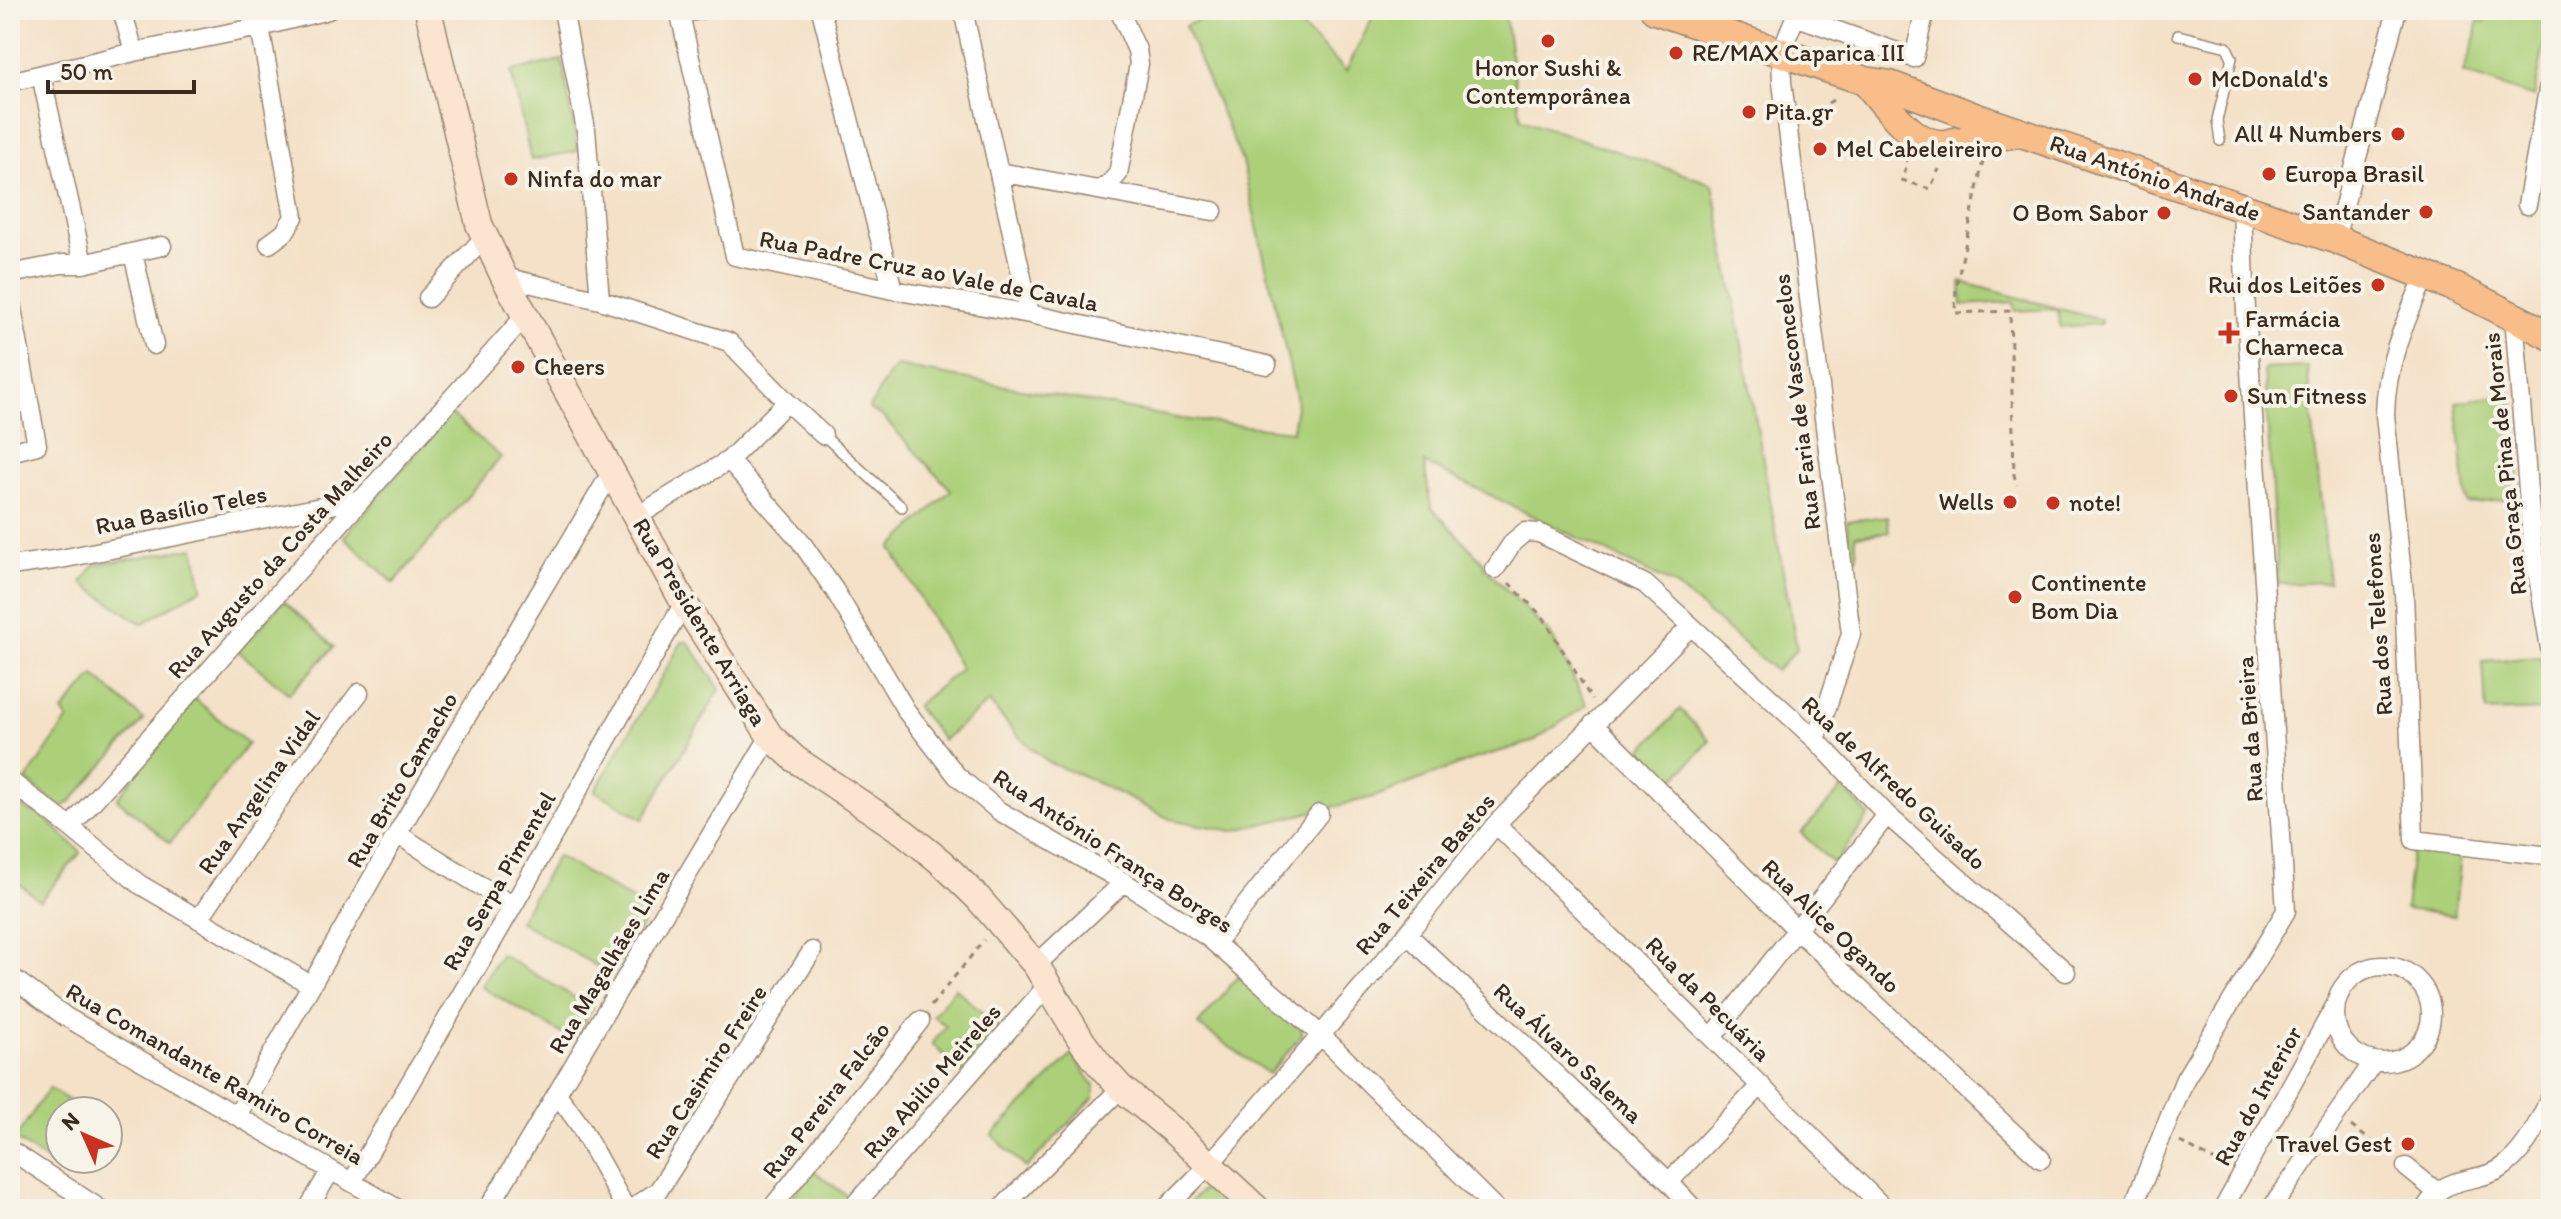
<svg xmlns="http://www.w3.org/2000/svg" width="2561" height="1219" font-family="Itim,sans-serif">
<style>
.green{fill:#acd079;stroke:#747d4c;stroke-width:2}
.lines{fill:none;stroke-linecap:round;stroke-linejoin:round}
.lane-casing{stroke:#988672;stroke-width:12}
.street-casing{stroke:#988672;stroke-width:21}
.secondary-casing{stroke:#988672;stroke-width:29}
.primary-casing{stroke:#988672;stroke-width:31}
.path{stroke:#988672;stroke-width:3;stroke-dasharray:6 6;stroke-linecap:butt}
.lane{stroke:#fff;stroke-width:9}
.street{stroke:#fff;stroke-width:18}
.secondary{stroke:#fce5d0;stroke-width:26}
.primary{stroke:#f8bd89;stroke-width:28}
.poi-dot{fill:#c8321e;stroke:#f7f3e8;stroke-width:3}
.labels{text-anchor:middle;stroke-width:8;stroke-linejoin:round;paint-order:stroke}
.poi-label{font-size:24px;fill:#3b2a1e;stroke:#f7f3e8;text-anchor:start}
.street-label{font-size:24px;fill:#3b2a1e;stroke:#f7f3e8}
</style>
<rect width="100%" height="100%" fill="#f7f3e8"/>
<filter id="ink" filterUnits="userSpaceOnUse"><feTurbulence type="fractalNoise" baseFrequency=".0125" numOctaves="2"/><feDisplacementMap in="SourceGraphic" scale="16" xChannelSelector="R" yChannelSelector="G"/><feConvolveMatrix kernelMatrix="1 2 1 2 8 2 1 2 1" color-interpolation-filters="sRGB"/></filter>
<filter id="wash" filterUnits="userSpaceOnUse"><feTurbulence type="fractalNoise" baseFrequency=".006" numOctaves="4" result="noise"/><feDisplacementMap in="SourceGraphic" scale="32" xChannelSelector="R" yChannelSelector="G"/><feGaussianBlur stdDeviation="1.8" result="paint"/><feColorMatrix in="noise" values="0 0 0 0 0 0 0 0 0 0 0 0 0 0 0 0 0 1.4 0 .05"/><feComposite in="paint" operator="in"/></filter>
<g filter="url(#wash)">
<rect width="100%" height="100%" fill="#f4e1c7"/>
<!-- green -->
<path class="green" d="M1222 10H1285L1346 71 1376 10H1504L1521 119 1713 184 1797 649 1776 671 1673 584 1424 463 1431 507 1485 564 1484 567 1551 635 1587 705 1532 742 1474 759 1374 797 1232 831 1170 819 1086 777 1049 763 1017 735 989 702 943 740 916 706 961 669 891 548 951 490 882 416 869 409 888 375 897 366 1182 419 1292 431 1297 400 1242 161 1185 26Z
M2492 10H2551L2534 97 2463 73 2476 36 2478 21 2485 22Z
M562 60 578 151 531 160 511 71Z
M1961 282 2101 320V324L2060 327 2058 309 2015 311 2014 302 1962 305Z
M2307 367 2329 582 2278 584 2264 369Z
M2512 394 2521 498 2467 504 2456 402Z
M450 413 501 457 394 583 344 537Z
M1887 516 1889 532 1855 536 1857 558 1851 559 1847 521Z
M194 548 202 588 142 624 82 583 94 565Z
M284 601 334 647 289 694 238 651Z
M682 642H688L720 689 643 819 595 791Z
M2541 657 2548 710 2486 712 2483 661Z
M94 675 144 720 70 802 64 806H59L26 780 68 719 62 712Z
M194 698 248 744 170 843 117 799Z
M1680 709 1710 741 1670 784 1639 753Z
M1843 787 1869 816 1834 864 1801 833Z
M10 796 29 811 40 814 81 852 40 901 10 876Z
M2412 850 2461 856 2454 916 2405 909Z
M557 856 651 911 612 975 519 921Z
M500 954 593 1008 573 1040 481 987Z
M1238 976 1301 1023 1302 1035 1269 1074 1198 1025Z
M955 988 1000 1029 963 1074 932 1044 946 1026 933 1016Z
M1072 1055 1094 1085V1097L1026 1168 992 1135Z
M49 1088 85 1111H60V1152L52 1164 15 1139Z
M813 1170 851 1199 842 1209H783Z
M1209 1189 1222 1194 1237 1209H1183L1200 1192Z"/>
</g>
<g filter="url(#ink)">
<g class="lines">
<!-- lane casing -->
<g class="lane-casing">
<path id="lane" d="M2178 35 2227 47 2232 58 2217 120 2220 141
M823 435 902 507"/>
</g>
<!-- street casing -->
<g class="street-casing">
<path id="street" d="M122 10 134 52
M563 10 586 130 600 300
M679 10 735 256 893 290 1030 314 1267 365
M821 10 893 290
M963 10 1030 314
M1798 10 1781 52 1782 82 1851 634 1816 740
M680 14 700 10
M1795 16 1914 58 1925 10
M260 27 294 217 284 233 269 244
M41 75 83 264
M10 82 134 52 260 27 328 10
M999 172 1213 211
M1099 190 1108 185 1118 174 1139 64 1137 50 1119 10
M2527 205 2551 74
M2335 239 2397 10
M133 253 154 345
M10 274 61 264H83L162 246
M2426 274C2405 322 2386 361 2385 415L2404 594 2414 840 2551 856
M504 277 600 300 729 342 787 402 823 435
M10 298 37 445 10 452
M428 298 485 237
M2514 316 2532 540 2551 654
M729 460 799 539 835 591 907 712 957 776 999 811 1124 882 1209 938 1321 1035 1496 1209
M636 517 729 460 787 402
M10 566 61 559 361 499
M1495 569 1513 542 1525 532 1539 533 1645 584 1816 740 1887 815 2066 972
M1593 724 1797 930 2041 1159
M10 781 70 827 139 884 311 985
M1496 824 1885 1209
M70 827 526 315
M397 834 513 906
M199 919 288 787 359 693
M1407 934 1669 1182 1694 1209
M1215 943 1319 814
M1036 965 1124 882
M2335 1014a48 48 0 1 1 96 0a48 48 0 1 1-96 0Z
M10 976 66 1017 398 1209
M1713 1036 1887 815
M558 1095 579 1124 626 1209
M238 1114 397 834 611 473
M10 1150 100 1209
M2406 1167 2437 1192
M352 1182 513 906 684 603
M1669 1182 1761 1085
M308 1209 331 1170
M488 1209 770 736
M632 1209 658 1191 812 951
M771 1209 920 1021
M851 1209 1049 984
M1001 1209 1121 1088
M1165 1209 1210 1164 1321 1035 1407 934 1496 824 1690 627
M2132 1209 2185 1079 2286 911 2246 311 2242 207
M2223 1209 2335 1006
M2271 1209 2374 1061
M2425 1209C2428 1204 2432 1198 2436 1194 2452 1177 2481 1181 2500 1169 2526 1152 2537 1124 2551 1097"/>
</g>
<!-- secondary casing -->
<g class="secondary-casing">
<path id="secondary" d="M428 10 479 224 504 277 684 603 770 736 795 759 905 833 941 862 978 898 1036 965 1083 1043 1099 1064 1121 1088 1173 1131 1257 1209"/>
</g>
<!-- primary casing -->
<g class="primary-casing">
<path id="primary" d="M1655 10 1865 81 1890 85 1980 119 2335 239 2459 289 2551 336
M1865 81C1886 104 1918 156 1954 142L2013 134"/>
</g>
<!-- path -->
<path class="path" d="M1828 103 1838 97
M1906 156 1907 164 1902 180 1930 189 1939 169
M1983 161 1956 288 1955 313 2010 311 2014 475 2017 485
M1509 583 1543 617 1592 700
M931 1006 984 940
M2351 1126 2390 1155
M2180 1142 2226 1167"/>
<!-- lane -->
<use href="#lane" class="lane"/>
<!-- street -->
<use href="#street" class="street"/>
<!-- secondary -->
<use href="#secondary" class="secondary"/>
<!-- primary -->
<use href="#primary" class="primary"/>
</g>
</g>
<!-- markers -->
<g class="poi-dot">
<circle cx="1548" cy="41" r="8"/>
<circle cx="1676" cy="53" r="8"/>
<circle cx="2195" cy="79" r="8"/>
<circle cx="1749" cy="112" r="8"/>
<circle cx="2398" cy="134" r="8"/>
<circle cx="1820" cy="149" r="8"/>
<circle cx="2269" cy="174" r="8"/>
<circle cx="511" cy="179" r="8"/>
<circle cx="2426" cy="212" r="8"/>
<circle cx="2164" cy="213" r="8"/>
<circle cx="2378" cy="285" r="8"/>
<path d="M2225 321h8v8h8v8h-8v8h-8v-8h-8v-8h8z"/>
<circle cx="518" cy="367" r="8"/>
<circle cx="2231" cy="396" r="8"/>
<circle cx="2010" cy="502" r="8"/>
<circle cx="2053" cy="503" r="8"/>
<circle cx="2015" cy="597" r="8"/>
<circle cx="2408" cy="1144" r="8"/>
</g>
<g class="labels">
<!-- poi labels -->
<g class="poi-label">
<text x="1692" y="61">RE/MAX Caparica III</text>
<text x="1548" y="76" text-anchor="middle">Honor Sushi &amp;<tspan x="1548" dy="28">Contemporânea</tspan></text>
<text x="2211" y="87">McDonald's</text>
<text x="1765" y="120">Pita.gr</text>
<text x="2382" y="142" text-anchor="end">All 4 Numbers</text>
<text x="1836" y="157">Mel Cabeleireiro</text>
<text x="2285" y="182">Europa Brasil</text>
<text x="527" y="187">Ninfa do mar</text>
<text x="2410" y="220" text-anchor="end">Santander</text>
<text x="2148" y="221" text-anchor="end">O Bom Sabor</text>
<text x="2362" y="293" text-anchor="end">Rui dos Leitões</text>
<text x="2245" y="327">Farmácia<tspan x="2245" dy="28">Charneca</tspan></text>
<text x="534" y="375">Cheers</text>
<text x="2247" y="404">Sun Fitness</text>
<text x="1994" y="510" text-anchor="end">Wells</text>
<text x="2069" y="511">note!</text>
<text x="2031" y="591">Continente<tspan x="2031" dy="28">Bom Dia</tspan></text>
<text x="2392" y="1152" text-anchor="end">Travel Gest</text>
</g>
<!-- street labels -->
<g class="street-label">
<text transform="translate(2155 178) rotate(19)" y="8">Rua António Andrade</text>
<text transform="translate(929 271) rotate(11)" y="8">Rua Padre Cruz ao Vale de Cavala</text>
<text transform="translate(1797 402) rotate(-97)" y="8">Rua Faria de Vasconcelos</text>
<text transform="translate(2505 464) rotate(-96)" y="8">Rua Graça Pina de Morais</text>
<text transform="translate(181 510) rotate(-11)" y="8">Rua Basílio Teles</text>
<text transform="translate(280 555) rotate(-48)" y="8">Rua Augusto da Costa Malheiro</text>
<text transform="translate(700 622) rotate(59)" y="8">Rua Presidente Arriaga</text>
<text transform="translate(2378 624) rotate(-94)" y="8">Rua dos Telefones</text>
<text transform="translate(2250 729) rotate(-94)" y="8">Rua da Brieira</text>
<text transform="translate(402 780) rotate(-60)" y="8">Rua Brito Camacho</text>
<text transform="translate(1894 783) rotate(43)" y="8">Rua de Alfredo Guisado</text>
<text transform="translate(259 792) rotate(-55)" y="8">Rua Angelina Vidal</text>
<text transform="translate(1113 851) rotate(33)" y="8">Rua António França Borges</text>
<text transform="translate(1425 874) rotate(-50)" y="8">Rua Teixeira Bastos</text>
<text transform="translate(499 881) rotate(-60)" y="8">Rua Serpa Pimentel</text>
<text transform="translate(1831 926) rotate(44)" y="8">Rua Alice Ogando</text>
<text transform="translate(609 961) rotate(-59)" y="8">Rua Magalhães Lima</text>
<text transform="translate(1708 999) rotate(45)" y="8">Rua da Pecuária</text>
<text transform="translate(1568 1053) rotate(43)" y="8">Rua Álvaro Salema</text>
<text transform="translate(706 1072) rotate(-57)" y="8">Rua Casimiro Freire</text>
<text transform="translate(215 1074) rotate(30)" y="8">Rua Comandante Ramiro Correia</text>
<text transform="translate(932 1081) rotate(-49)" y="8">Rua Abilio Meireles</text>
<text transform="translate(2258 1096) rotate(-61)" y="8">Rua do Interior</text>
<text transform="translate(826 1100) rotate(-52)" y="8">Rua Pereira Falcão</text>
</g>
</g>
<!-- margin -->
<rect width="2561" height="1219" fill="none" stroke="#f7f3e8" stroke-width="40"/>
<!-- north arrow -->
<g transform="translate(84 1135) rotate(315)"><circle r="38" fill="#f7f3e8" stroke="#aca397" stroke-width="2"/>
<path d="M0-6L14 30L0 20L-14 30Z" fill="#c8321e"/>
<text y="-12" font-size="22" font-weight="bold" text-anchor="middle" fill="#3b2a1e">N</text>
</g>
<!-- scale -->
<path d="M48 80v12h146v-12" fill="none" stroke="#3b2a1e" stroke-width="4"/>
<text x="60" y="80" font-size="24" fill="#3b2a1e" stroke="#f7f3e8" stroke-width="6" paint-order="stroke">50 m</text>
</svg>
